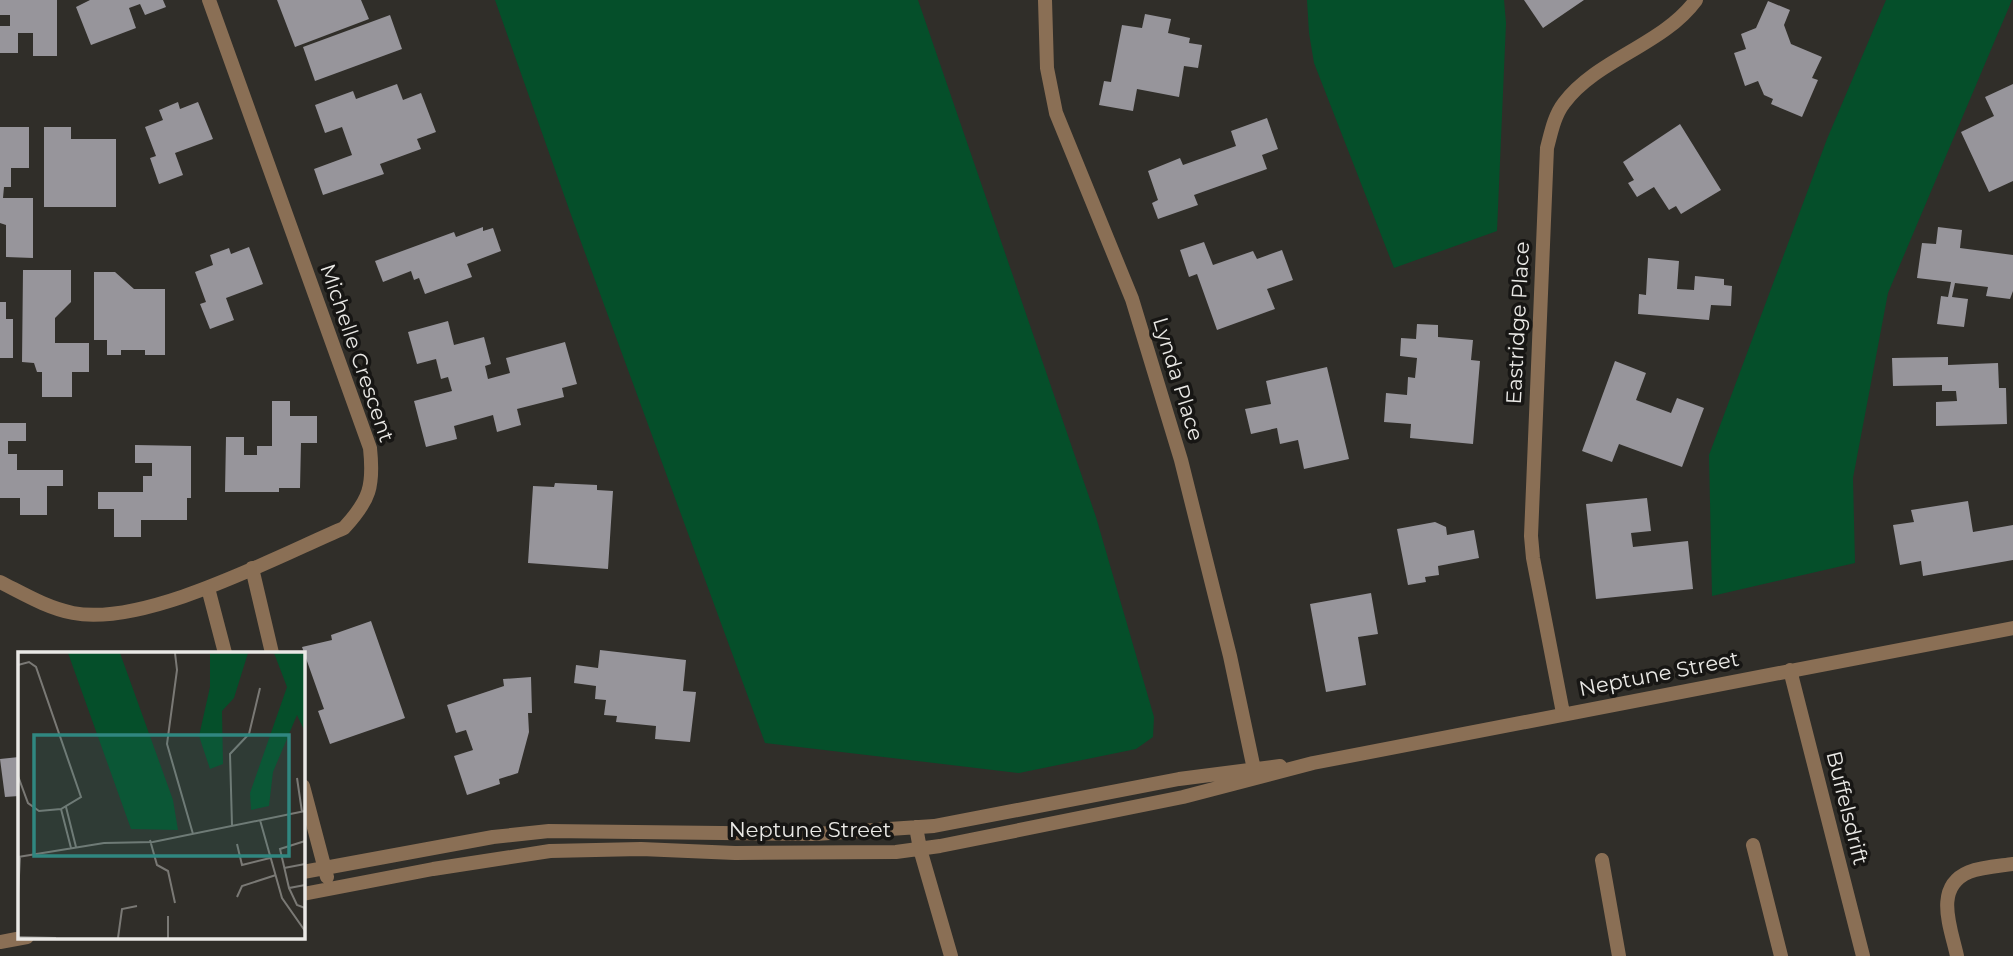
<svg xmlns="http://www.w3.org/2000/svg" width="2013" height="956" font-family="Montserrat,sans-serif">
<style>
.green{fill:#054f2a}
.building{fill:#97959b}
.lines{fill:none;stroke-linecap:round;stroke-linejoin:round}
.lane{stroke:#8a6f55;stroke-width:14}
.street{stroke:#8a6f55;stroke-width:14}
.labels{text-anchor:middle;stroke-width:7;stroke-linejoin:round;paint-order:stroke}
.street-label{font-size:21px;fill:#eae9e6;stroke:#171614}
.inset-road{fill:none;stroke:#7a7975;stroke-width:2}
.view{fill:#308780;fill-opacity:0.15;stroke:#308780;stroke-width:3.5}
.inset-edge{fill:none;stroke:#eae9e6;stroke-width:3.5}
</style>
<rect width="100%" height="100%" fill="#302e29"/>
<!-- green -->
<path class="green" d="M495 0H918L1096 517 1154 717 1153 737 1136 749 1019 773 765 743 570 212Z
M1307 0H1504L1506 23 1497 231 1394 268 1314 63 1309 33Z
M1886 0H2012L1888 293 1853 478 1855 563 1712 596 1709 455 1827 139Z"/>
<!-- building -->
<path class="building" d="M0 0H57V56H33V33H18V53H0V26H10V15H0Z
M90 0H163L166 7 145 15 140 4 129 8 136 28 91 45 76 7Z
M277 0H361L369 19 295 47Z
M1524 0H1584L1543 28Z
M1768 1 1790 10 1784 25 1791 44 1822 57 1812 78 1818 80 1802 117 1771 104 1773 99 1764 95 1758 81 1745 86 1734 53 1746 49 1741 34 1756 28Z
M1145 14 1171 19 1168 33 1190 38 1189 43 1202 45 1198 68 1184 66 1179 97 1137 89 1133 111 1099 105 1104 81 1111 82 1122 25 1142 28Z
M390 15 402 49 315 81 303 47Z
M397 84 403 100 421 93 436 132 417 139 421 149 380 164 384 174 323 195 314 169 352 155 342 127 325 133 315 105 353 91 356 99Z
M2013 84V181L1989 192 1961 132 1994 116 1985 97Z
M178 102 180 109 198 102 213 139 175 153 183 175 159 184 150 158 156 156 145 127 163 120 159 110Z
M1267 118 1278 149 1262 155 1267 169 1194 195 1198 205 1158 219 1152 203 1158 200 1148 171 1180 158 1183 165 1236 146 1231 131Z
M1680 124 1721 190 1681 214 1676 206 1669 210 1654 187 1637 197 1628 183 1634 180 1623 162Z
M0 127H29V168H11V187H4L3 198H33V258L6 257V225L0 223Z
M44 127H71V139H116V207H44Z
M483 227V231L493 228 501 251 467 264 472 277 425 294 419 278 414 280 411 271 383 282 375 261 454 232 456 237Z
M1938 227 1962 230 1960 248 2013 255V291L2010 299 1986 296 1988 287 1955 283 1952 297 1968 299 1964 327 1937 324 1941 296 1948 297 1951 282 1917 278 1922 243 1936 244Z
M1204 242 1213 265 1253 251 1257 259 1282 250 1293 280 1267 289 1275 309 1217 330 1197 274 1189 277 1180 250Z
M249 247 263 284 226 298 234 320 210 329 200 304 206 302 195 272 213 265 210 255 229 248 231 254Z
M1648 258 1679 261 1677 289 1694 290 1695 276 1724 279V285L1732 286 1731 306 1711 305 1709 320 1638 314 1639 294 1646 295Z
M23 270H71V302L55 318V343H89V372H72V397H42V372H37L34 363 22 362Z
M94 272H115L134 289H165V355H145V350H121V355H107V340H94Z
M0 302H6V319H13V358H0Z
M448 321 454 345 484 337 491 364 485 366 488 379 510 373 506 358 565 342 577 384 562 388 564 397 517 409 521 425 497 432 493 415 454 426 457 439 426 447 414 401 452 391 448 377 441 379 436 359 417 364 408 332Z
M1417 324 1438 325V337L1473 340 1471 360 1480 361 1473 444 1410 438 1411 424 1384 422 1386 393 1407 395 1408 377 1415 378 1417 358 1400 356 1401 338 1416 339Z
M1948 357V365L1998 363 1999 388H2006L2007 424 1936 426V402L1957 401 1956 391H1942V385L1893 386 1892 358Z
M1615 361 1646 373 1636 400 1671 413 1677 398 1704 408 1682 467 1619 444 1612 462 1582 451Z
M1327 367 1349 459 1304 469 1298 440 1280 444 1277 428 1251 434 1245 409 1271 404 1266 381Z
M272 401H290V416H317V443H301L300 488H279V492H225L226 437H244V455H257V446H272Z
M0 423H26V441H8V454H17V470H63V486H47V515H20V498H0Z
M135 445 191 446V498H187V520H141V537H114V509H98V492H143V476H152V463H135Z
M555 483 597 485V490L613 491 608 569 528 563 533 486 554 487Z
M1647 498 1651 531 1631 533 1633 547 1688 541 1693 589 1596 599 1586 504Z
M1968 501 1973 532 2013 525V560L1923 576 1921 561 1900 565 1893 525 1914 522 1911 510Z
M1435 522 1446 527 1447 535 1474 530 1479 558 1438 566 1439 575 1425 577 1426 582 1408 585 1397 529Z
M1371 593 1378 634 1358 637 1366 685 1326 692 1310 604Z
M371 621 405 718 330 744 318 711 324 709 302 647 332 640 331 635Z
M600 650 686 660 683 691 696 692 690 742 655 739 656 726 616 722 617 716 604 715 606 700 595 699 596 686 574 683 576 665 598 668Z
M531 677 532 713H528L529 732 518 773 499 779 500 784 467 795 454 756 473 750 466 730 456 733 447 705 504 686 503 679Z
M19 757V796L5 797 0 759Z"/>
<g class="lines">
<!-- lane -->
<path class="lane" d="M1957 956C1951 928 1933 887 1969 872 1982 867 1999 866 2013 864"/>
<!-- street -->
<path class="street" d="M1045 0 1047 68 1056 113 1132 299 1181 460 1230 656 1255 774
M252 568 272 653
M0 582C24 594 47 608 73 613 145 627 276 557 344 528 370 500 374 486 370 448L209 0
M208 588 225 653
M1790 670 1863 956
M1563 713 1533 558 1531 536 1547 148C1551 133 1554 116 1564 103 1597 59 1663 45 1696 0
M303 786 327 877
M916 827 920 849 951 956
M1753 845 1781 956
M1602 860 1619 956
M303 872 493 837 549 831 815 834 934 826 1179 779 1280 766
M303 894 433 869 550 851 641 849 735 853 896 852 940 846 1183 797 1313 763 2013 628
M0 942 27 937"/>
</g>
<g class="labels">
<!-- street labels -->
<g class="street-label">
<text transform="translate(1518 323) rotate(-87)" y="7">Eastridge Place</text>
<text transform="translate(357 353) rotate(71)" y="7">Michelle Crescent</text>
<text transform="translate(1178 379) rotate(73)" y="7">Lynda Place</text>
<text transform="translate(1659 674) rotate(-11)" y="7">Neptune Street</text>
<text transform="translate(1847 808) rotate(76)" y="7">Buffelsdrift</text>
<text x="810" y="837">Neptune Street</text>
</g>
</g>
<!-- overview -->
<g transform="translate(18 652)">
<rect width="287" height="287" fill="#302e29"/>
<path d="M50 1H102L155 148 160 178 113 177ZM192 1H230L216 46 204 59 205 112 192 117 181 84 192 35ZM256 1H287V80L279 63 255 120 251 154 233 158 232 141 269 35Z" fill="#054f2a"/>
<path class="inset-road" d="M157 1 159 18 149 92 175 182M0 13 11 10 18 15 63 145 43 157 21 159 10 151 0 124M279 126 284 160M48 155 58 195M43 157 53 196M242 168 264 246 287 279M214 173 212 102 231 82 242 36M132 188 139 213 150 219 157 251M287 189 262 197 271 236 287 233M219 192 224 213 252 206M0 205 86 191 135 190 287 159M266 216 287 212M271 236 279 253 287 256M0 242 2 205M219 245 224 234 258 223M0 285 38 286M100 286 104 257 119 254M150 286V264"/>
<path class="view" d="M16 83H271V204H16Z"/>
<rect width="287" height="287" class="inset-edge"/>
</g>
</svg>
